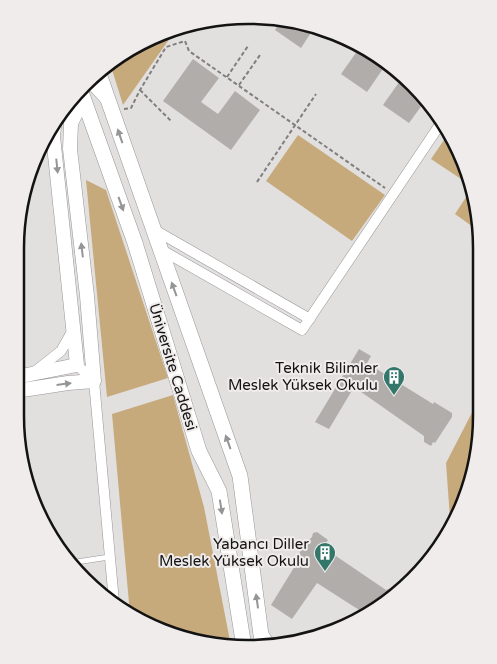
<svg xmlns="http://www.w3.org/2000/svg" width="497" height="664" font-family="'Varela Round',sans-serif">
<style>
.green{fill:#c7aa7c}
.building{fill:#b0adab}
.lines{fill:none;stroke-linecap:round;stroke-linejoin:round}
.service-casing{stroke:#999595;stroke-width:6}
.minor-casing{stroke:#999595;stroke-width:11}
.tertiary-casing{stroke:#999595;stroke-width:15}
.secondary-casing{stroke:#999595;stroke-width:16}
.path{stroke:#807e7e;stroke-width:2;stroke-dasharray:4 2.5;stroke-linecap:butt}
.service{stroke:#fff;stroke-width:5}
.minor{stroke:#fff;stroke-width:10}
.tertiary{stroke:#fff;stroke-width:14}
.secondary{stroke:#fff;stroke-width:15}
.oneway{fill:#959595}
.labels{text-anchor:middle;stroke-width:4;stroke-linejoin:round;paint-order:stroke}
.street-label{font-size:15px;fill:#141313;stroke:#f0ecec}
.poi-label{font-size:15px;fill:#141313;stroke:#f0ecec;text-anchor:end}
.rim{fill:none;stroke:#141313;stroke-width:2.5}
</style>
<rect width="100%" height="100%" fill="#e2dfdf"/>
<!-- green -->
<path class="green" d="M175 31 123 105 110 63 119 55Z
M448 134 467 183 431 159Z
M298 135 385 195 352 241 266 181Z
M86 180 106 190 168 378 107 397Z
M470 191 480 218V232L455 214Z
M173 395 204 507 231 646 203 644 145 625 130 614 112 414Z
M480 397V446L451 532 446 463Z"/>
<!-- building -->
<path class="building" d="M282 19H294L314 28 301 48 275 30Z
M360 47 378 54 387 63 367 92 341 74Z
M193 59 219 78 201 102 218 114 235 91 260 110 231 150 163 101Z
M402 78 425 101 409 123 383 105Z
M359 349 371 356 367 363 433 404 434 402 452 413V417L435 443 433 442 431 446 424 442V436L354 387 329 429 315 422Z
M317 532 328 540 324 546 329 549 330 552 386 590 404 582 378 609 367 615 317 583 292 619 271 605 298 561 297 558 304 544 312 537 313 533Z"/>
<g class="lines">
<!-- service casing -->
<g class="service-casing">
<path id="service" d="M70 563 109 557"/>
</g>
<!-- minor casing -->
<g class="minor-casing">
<path id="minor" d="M90 83 104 98
M153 229 310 319
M160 249 302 330 443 120
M77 365 94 381 114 602
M33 373 61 351 73 330"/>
</g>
<!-- tertiary casing -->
<g class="tertiary-casing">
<path id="tertiary" d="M16 377 77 365 53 136 55 118
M16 391 68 383 94 381 87 296 70 149 71 123 83 99"/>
</g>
<!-- secondary casing -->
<g class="secondary-casing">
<path id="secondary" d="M99 74 240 476 261 635 269 647
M81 92 135 243 199 451 219 491 244 647"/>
</g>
<!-- path -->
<path class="path" d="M227 77 248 46
M239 85 260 55
M140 90 172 122
M124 109 131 108 140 90 166 47 185 41 189 51 385 188
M257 182 316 94"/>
<!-- service -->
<use href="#service" class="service"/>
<!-- minor -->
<use href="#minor" class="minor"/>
<!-- tertiary -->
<use href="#tertiary" class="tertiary"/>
<!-- secondary -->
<use href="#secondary" class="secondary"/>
</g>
<!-- one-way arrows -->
<defs><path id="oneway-solid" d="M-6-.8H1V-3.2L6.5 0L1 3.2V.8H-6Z" transform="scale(1.25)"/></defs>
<g class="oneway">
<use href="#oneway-solid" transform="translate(120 136) rotate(-109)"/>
<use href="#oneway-solid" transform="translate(57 166) rotate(84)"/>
<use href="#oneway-solid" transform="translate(121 204) rotate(70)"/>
<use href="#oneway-solid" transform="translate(82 250) rotate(-97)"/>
<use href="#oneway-solid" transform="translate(174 289) rotate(-110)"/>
<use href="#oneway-solid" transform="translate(64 384) rotate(-7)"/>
<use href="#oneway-solid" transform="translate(228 442) rotate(-110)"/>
<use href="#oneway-solid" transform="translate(221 507) rotate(81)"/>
<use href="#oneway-solid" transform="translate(257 601) rotate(-98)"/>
</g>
<!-- icons -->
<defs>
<g id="building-pin" transform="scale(1.125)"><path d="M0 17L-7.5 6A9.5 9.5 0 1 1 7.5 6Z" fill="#33776b" stroke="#f0ecec"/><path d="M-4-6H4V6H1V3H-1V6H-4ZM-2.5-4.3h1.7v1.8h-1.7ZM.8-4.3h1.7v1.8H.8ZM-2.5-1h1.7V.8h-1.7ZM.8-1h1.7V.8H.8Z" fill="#fff"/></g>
</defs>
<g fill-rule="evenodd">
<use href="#building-pin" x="394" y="377"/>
<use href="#building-pin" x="325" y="553"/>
</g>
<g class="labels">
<!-- street labels -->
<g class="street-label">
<text transform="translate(173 367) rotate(73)" y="5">Üniversite Caddesi</text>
</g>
<!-- poi labels -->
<g class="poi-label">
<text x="378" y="373">Teknik Bilimler<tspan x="378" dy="17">Meslek Yüksek Okulu</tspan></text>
<text x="309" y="549">Yabancı Diller<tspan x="309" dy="17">Meslek Yüksek Okulu</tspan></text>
</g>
</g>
<!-- crop -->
<path d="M0 0H497V664H0ZM248 24H249A224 224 0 0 1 473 248V416A224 224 0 0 1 249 640H248A224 224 0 0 1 24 416V248A224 224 0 0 1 248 24Z" fill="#f0ecec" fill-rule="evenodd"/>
<path class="rim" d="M248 24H249A224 224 0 0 1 473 248V416A224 224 0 0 1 249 640H248A224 224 0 0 1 24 416V248A224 224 0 0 1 248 24Z"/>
</svg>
